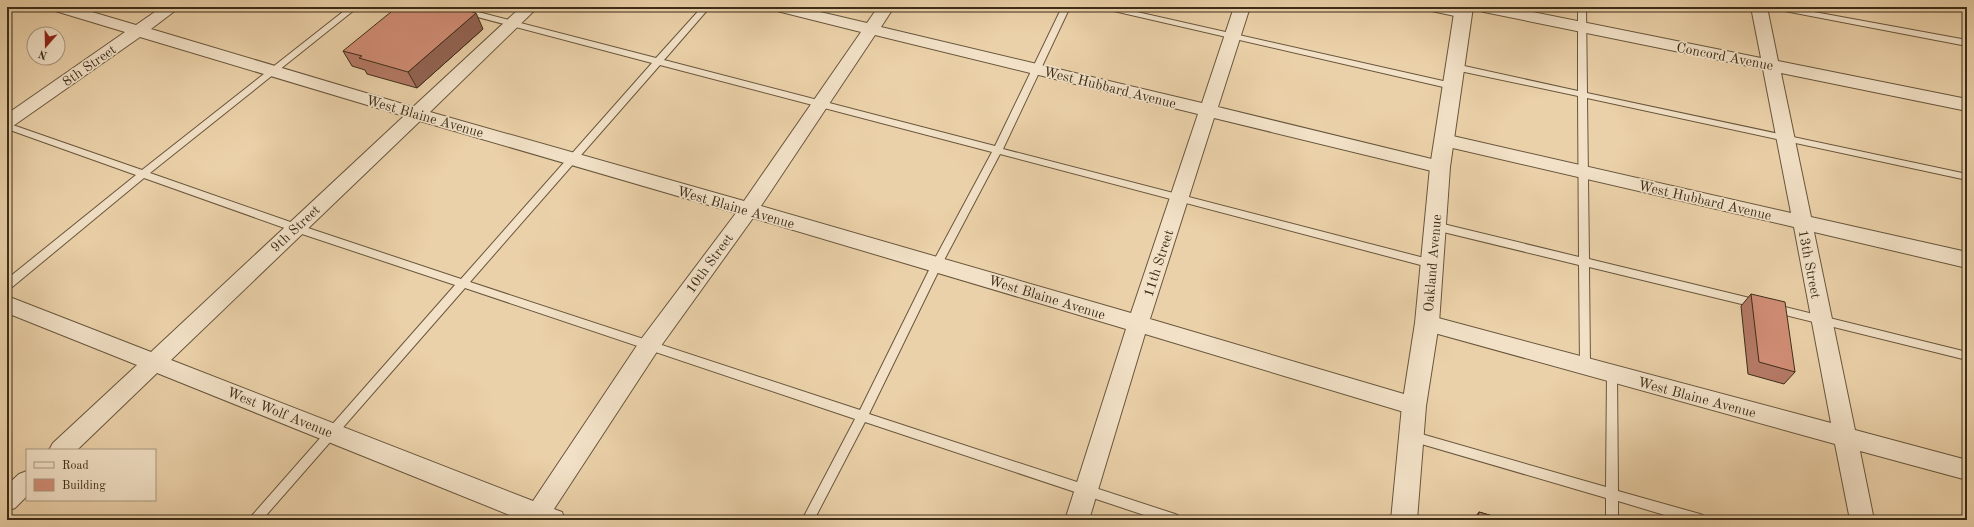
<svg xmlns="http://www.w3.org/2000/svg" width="1974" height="527" font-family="'Old Standard TT',serif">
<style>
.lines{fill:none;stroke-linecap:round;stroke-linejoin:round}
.service-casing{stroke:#68563c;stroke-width:2}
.minor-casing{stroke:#68563c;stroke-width:2}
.tertiary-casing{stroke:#68563c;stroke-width:2}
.service{fill:#f2e1c7;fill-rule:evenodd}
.minor{fill:#f2e1c7;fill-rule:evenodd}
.tertiary{fill:#f2e1c7;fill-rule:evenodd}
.wall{fill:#b57a66;stroke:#3c2d18}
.shaded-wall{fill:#936353;stroke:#3c2d18}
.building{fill:#d28e77;stroke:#3c2d18}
.labels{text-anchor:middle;stroke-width:3.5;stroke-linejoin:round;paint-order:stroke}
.street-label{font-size:14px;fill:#3c2d18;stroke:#f2e1c7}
</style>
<rect width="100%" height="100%" fill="#ebd1a9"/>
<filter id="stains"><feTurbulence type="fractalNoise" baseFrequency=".005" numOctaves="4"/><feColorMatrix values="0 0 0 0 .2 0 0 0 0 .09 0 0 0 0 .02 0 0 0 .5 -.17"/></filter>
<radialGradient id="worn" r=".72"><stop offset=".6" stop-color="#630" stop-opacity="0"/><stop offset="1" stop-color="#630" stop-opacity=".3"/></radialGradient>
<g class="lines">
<!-- service casing -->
<g class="service-casing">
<path id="service" d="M349 7H358L150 173 299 225 461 279 652 63 447 9 446 7H459L656 58 702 7H710L664 60 995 146 1062 7H1070L1003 149 1432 260 1437 264 1432 268 1000 154 942 264 869 414 1175 514 1179 516 1181 520H1159L865 422 814 520H802L855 419 465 288 262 520H248L455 285 293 231 144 178 11 288 7 289V279L136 175 7 129V123L142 170ZM660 65 992 152 932 264 860 410 470 282Z
M1101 7H1115L1452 83 1456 86 1452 89 1105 9Z
M1578 7H1586L1587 93 1967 174V180L1587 98 1589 259 1758 300 1762 301 1763 304 1762 307 1758 308 1589 267 1590 366 1589 369 1585 370 1581 369 1580 366 1579 265 1435 230 1430 226 1435 222 1579 257 1578 96 1455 70 1451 67 1455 64 1578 91Z
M1770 7H1787L1967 40V46L1774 9Z
M1773 304 1967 352V360L1769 311 1768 308 1769 305Z
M1612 370 1616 371 1617 374 1618 491 1700 514 1704 516 1706 520H1681L1618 501V520H1606V498L1411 441 1407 439 1405 436 1407 433 1411 431 1606 487 1607 374 1608 371Z"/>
</g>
<!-- minor casing -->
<g class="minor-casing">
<path id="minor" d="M50 7H75L136 25 162 7H180L151 29 413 107 521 7H538L430 112 744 201 861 32 773 10 771 7H799L867 23 878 7H894L881 27 1202 103 1234 7H1250L1218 107 1440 161 1447 162 1449 167 1447 172 1440 173 1214 118 1150 319 1414 397 1422 399 1425 406 1422 413 1414 415 1145 334 1089 520H1065L1126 329 753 218 658 350 554 509 562 512 565 520H522L157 373 77 450H49L53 443 137 365 7 313V296L151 352 404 116 140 37 13 126 7 128V114L125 32 52 10ZM875 35 1198 114 1131 313 761 206ZM420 121 736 213 642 338 533 501 171 360Z
M1425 7H1458L1470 10 1472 13 1470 16 1464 18 1427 10Z
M1476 7H1508L1761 58 1751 7H1767L1778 61 1967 99V111L1781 73 1811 217 1967 252V268L1814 232 1855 430 1967 460V480L1860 451 1874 520H1850L1835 444 1420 329 1417 323 1420 317 1427 315 1831 423 1794 227 1444 146 1438 144 1435 140 1438 136 1444 134 1791 213 1763 69 1484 12 1478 10Z
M27 471V496L15 508 7 511V485L19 474Z"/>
</g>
<!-- tertiary casing -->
<g class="tertiary-casing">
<path id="tertiary" d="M1455 7H1473L1450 167 1439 323 1426 406 1417 520H1391L1402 406 1415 323 1430 167Z"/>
</g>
<!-- service -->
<use href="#service" class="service"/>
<!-- minor -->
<use href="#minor" class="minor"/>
<!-- tertiary -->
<use href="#tertiary" class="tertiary"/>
</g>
<!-- wall -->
<path class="wall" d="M483 29 417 88 367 74 365 70 352 66 343 51Z
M1751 294 1795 372 1784 384 1748 374 1741 306Z
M1479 512 1506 520H1473Z"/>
<!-- shaded-wall -->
<path class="shaded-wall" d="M476 13 483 29 417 88 408 72Z"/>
<!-- building -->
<path class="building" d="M397 7H454L476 13 408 72 359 58 362 56 343 51Z
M1751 294 1785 302 1795 372 1759 362Z
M1479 512 1506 520H1478Z"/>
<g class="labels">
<!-- street labels -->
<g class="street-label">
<text transform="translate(1725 56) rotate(11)" y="5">Concord Avenue</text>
<text transform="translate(89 65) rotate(-35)" y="5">8th Street</text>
<text transform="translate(1110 87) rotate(14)" y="5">West Hubbard Avenue</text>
<text transform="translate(425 116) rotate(16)" y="5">West Blaine Avenue</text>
<text transform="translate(1705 200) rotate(13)" y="5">West Hubbard Avenue</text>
<text transform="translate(736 207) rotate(16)" y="5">West Blaine Avenue</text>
<text transform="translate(295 228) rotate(-43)" y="5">9th Street</text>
<text transform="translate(709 263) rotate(-54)" y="5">10th Street</text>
<text transform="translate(1158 263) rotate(-72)" y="5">11th Street</text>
<text transform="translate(1432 263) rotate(-85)" y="5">Oakland Avenue</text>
<text transform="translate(1810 264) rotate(79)" y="5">13th Street</text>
<text transform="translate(1047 297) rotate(17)" y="5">West Blaine Avenue</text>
<text transform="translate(1697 397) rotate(15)" y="5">West Blaine Avenue</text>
<text transform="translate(280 412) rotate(22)" y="5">West Wolf Avenue</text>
</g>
</g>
<!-- margin -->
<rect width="1974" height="527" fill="none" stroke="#ebd1a9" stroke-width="24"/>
<rect x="8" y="8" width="1958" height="511" fill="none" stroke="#3c2d18" stroke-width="2"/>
<rect x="12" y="12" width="1950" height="503" fill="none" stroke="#3c2d18"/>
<!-- legend -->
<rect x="26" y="449" width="130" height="52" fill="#f2e1c7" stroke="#a99981"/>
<rect x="34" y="462" width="20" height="6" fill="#f2e1c7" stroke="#a99981"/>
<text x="62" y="469" font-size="12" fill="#3c2d18">Road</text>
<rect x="34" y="479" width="20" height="12" fill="#d28e77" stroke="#a99981"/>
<text x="62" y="489" font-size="12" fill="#3c2d18">Building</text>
<!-- north arrow -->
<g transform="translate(46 46) rotate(200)"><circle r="19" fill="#f2e1c7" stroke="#a99981"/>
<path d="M0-3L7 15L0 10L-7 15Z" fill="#8f2418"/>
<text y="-6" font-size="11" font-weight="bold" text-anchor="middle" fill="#3c2d18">N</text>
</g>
<rect width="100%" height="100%" filter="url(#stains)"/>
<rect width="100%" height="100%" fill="url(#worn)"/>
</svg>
